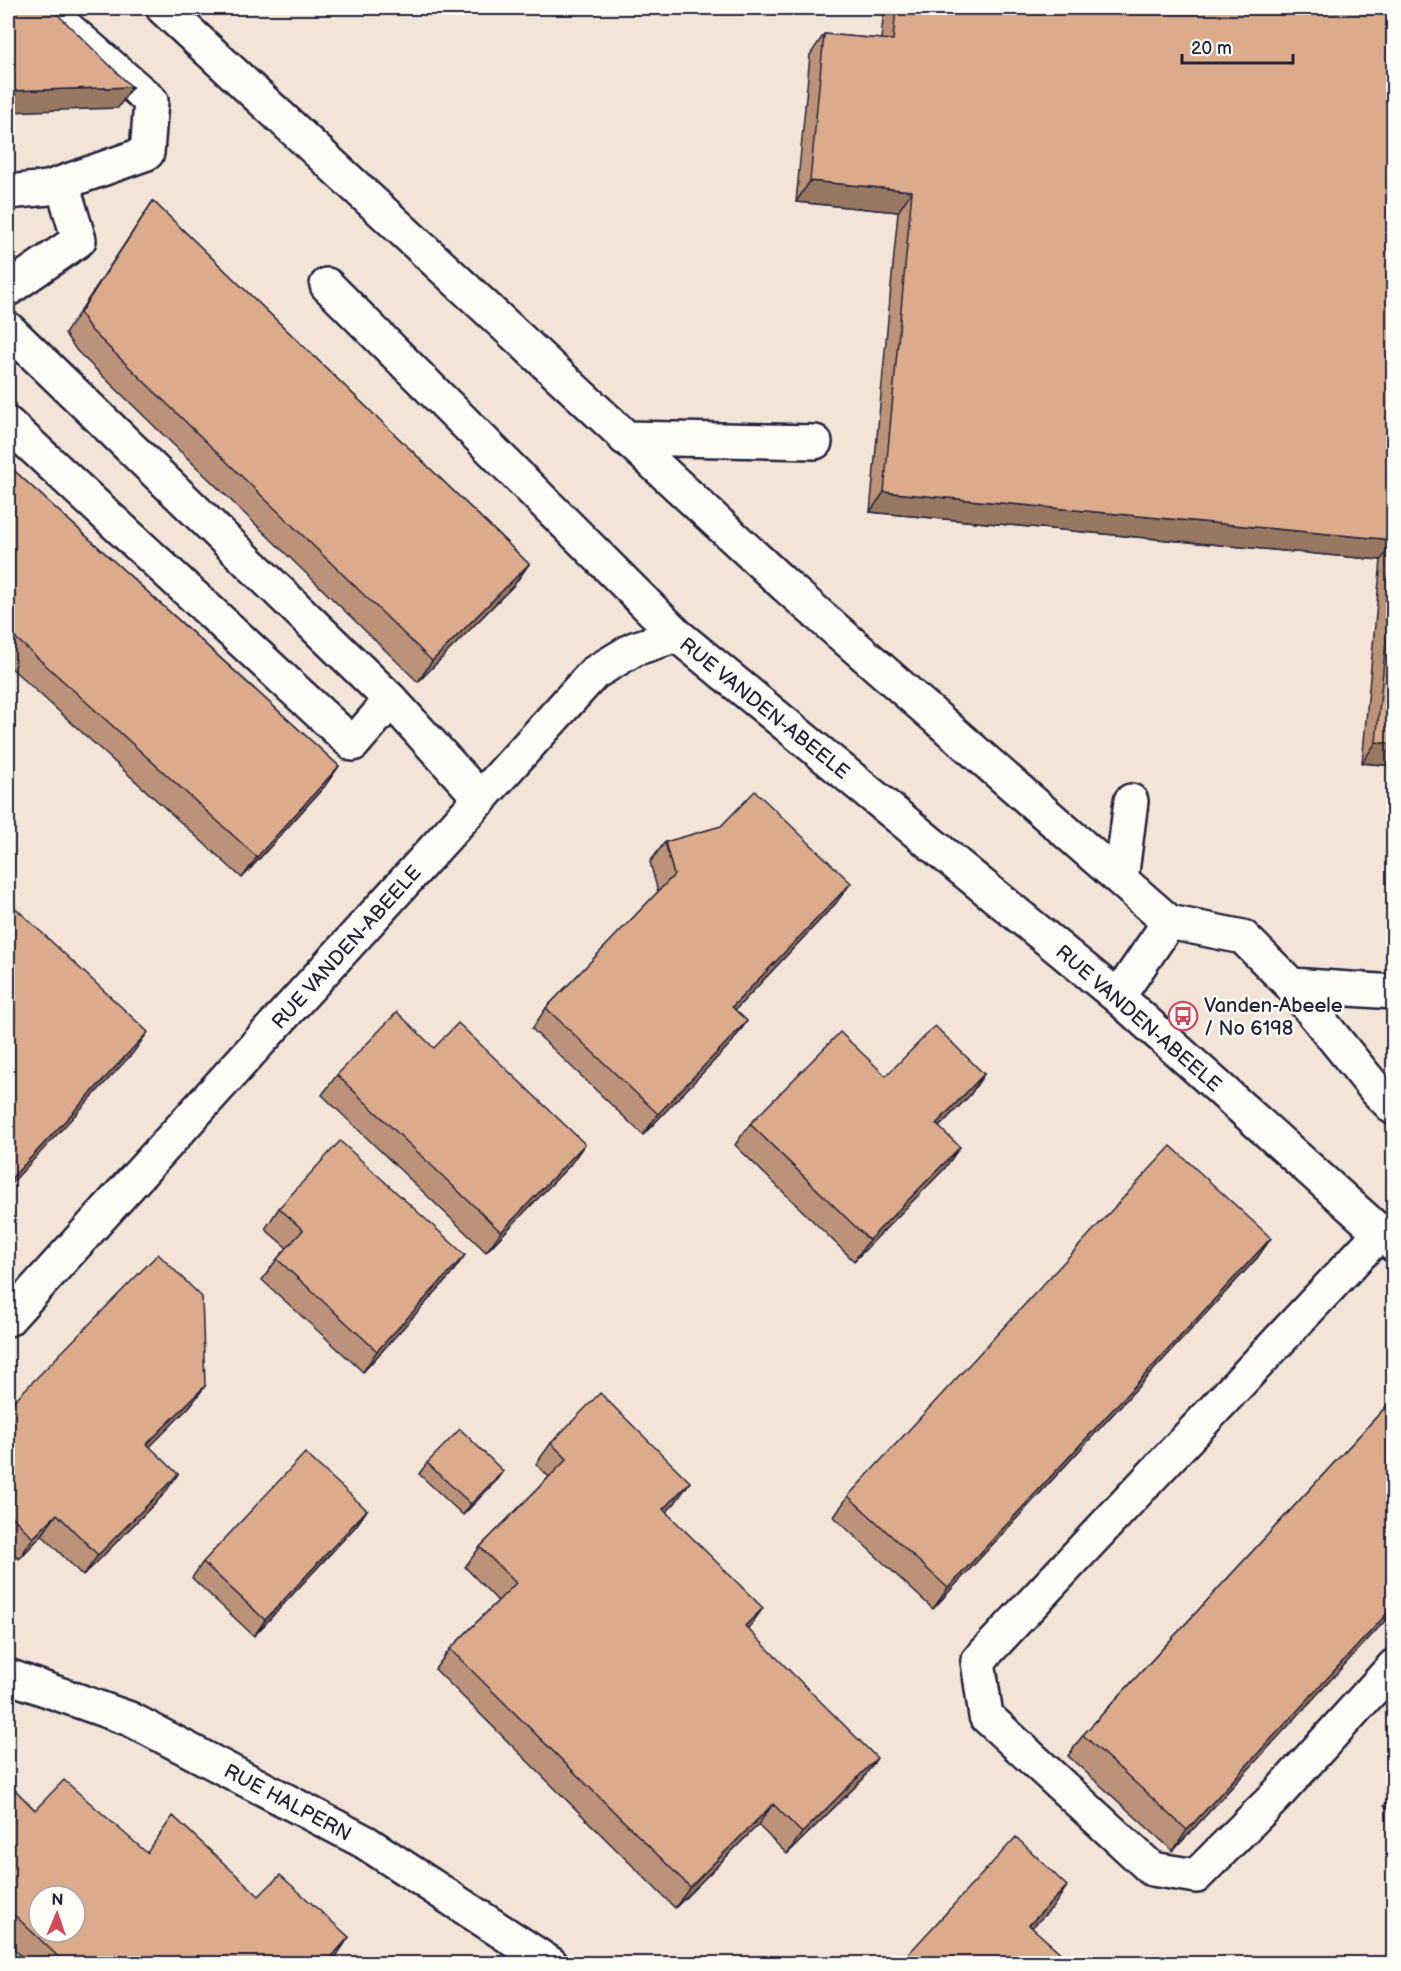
<svg xmlns="http://www.w3.org/2000/svg" width="1401" height="1971" font-family="'Balsamiq Sans',sans-serif">
<style>
.built{fill:#f3e4d7;fill-rule:evenodd}
.lines{fill:none;stroke-linecap:round;stroke-linejoin:round}
.minor-casing{stroke:#22223b;stroke-width:38}
.minor{stroke:#fdfcf7;stroke-width:33}
.wall{fill:#bc9378;stroke:#22223b;stroke-width:1.5}
.shaded-wall{fill:#997862;stroke:#22223b;stroke-width:1.5}
.building{fill:#dbab8c;stroke:#22223b;stroke-width:1.5;fill-rule:evenodd}
.labels{text-anchor:middle;stroke-width:5;stroke-linejoin:round;paint-order:stroke}
.street-label{font-size:20px;fill:#22223b;stroke:#fdfcf7}
.poi-label{font-size:20px;fill:#22223b;stroke:#fdfcf7;text-anchor:start}
</style>
<rect width="100%" height="100%" fill="#fdfcf7"/>
<filter id="ink" filterUnits="userSpaceOnUse"><feTurbulence type="fractalNoise" baseFrequency=".0167" numOctaves="2"/><feDisplacementMap in="SourceGraphic" scale="12" xChannelSelector="R" yChannelSelector="G"/><feConvolveMatrix kernelMatrix="1 2 1 2 8 2 1 2 1" color-interpolation-filters="sRGB"/></filter>
<g filter="url(#ink)">
<!-- built -->
<path class="built" d="M8 8H1393V1963L8 1964ZM39 1896H75V1932H39Z"/>
<g class="lines">
<!-- minor casing -->
<g class="minor-casing">
<path id="minor" d="M163 8 786 586 1169 922 1243 937 1291 985 1377 1091 1394 1108
M8 192 48 188 147 153 151 101 44 8
M327 285 677 635
M8 289 79 240 62 183
M8 329 391 700
M8 424 353 744 391 700 481 799
M625 438 815 442
M1121 880 1131 801
M1291 985 1394 992
M1118 997 1169 922
M1380 1233 978 1661 986 1716 1152 1869 1196 1876 1275 1797 1394 1666
M8 1319 594 673 634 649 677 635 1118 997 1394 1245
M8 1676 130 1719 365 1842 551 1964"/>
</g>
<!-- minor -->
<use href="#minor" class="minor"/>
</g>
<!-- wall -->
<path class="wall" d="M884 8H1394V766L1362 763 1381 560 870 512 898 212 796 202 810 55 824 34 881 39 884 9Z
M153 201 529 564 514 585 418 682 77 351 65 334Z
M8 465 339 766 324 787 242 878 8 665Z
M665 842 836 903 735 1010 747 1021 732 1042 643 1135 532 1029 546 1008 658 892 650 862Z
M434 1048 570 1165 486 1252 322 1095 337 1075Z
M984 1074 970 1095 939 1127 945 1168 854 1261 735 1145 750 1124 886 1076Z
M279 1208 450 1276 363 1372 262 1280 277 1259 287 1248 265 1229Z
M1271 1238 1257 1258 933 1609 834 1517 848 1496Z
M205 1386 190 1406 150 1446 164 1494 83 1576 42 1535 19 1559 8 1547V1407Z
M1394 1398V1611L1173 1851 1068 1756 1083 1735Z
M551 1443 675 1503 666 1512 748 1629 863 1779 787 1854 758 1825 675 1908 435 1669 450 1649 498 1601 465 1567 480 1547 549 1477 536 1464Z
M427 1463 495 1482 463 1515 419 1474Z
M367 1510 356 1526 254 1636 192 1578 203 1562Z
M8 1783 35 1810 259 1896 349 1937 330 1964H29L8 1943Z
M1394 1792V1815L1384 1806Z"/>
<!-- shaded-wall -->
<path class="shaded-wall" d="M132 87 118 108 8 112V91Z
M810 181 912 191 898 212 796 202Z
M884 492 1394 540V542L1381 560 870 512Z
M529 564 514 585 418 682 432 661Z
M1376 742 1394 744V766L1362 763Z
M339 766 324 787 242 878 257 857Z
M851 883 836 903 718 1028 732 1007Z
M747 1021 732 1042 643 1135 658 1114Z
M148 1032 133 1053 8 1187V1182Z
M984 1074 970 1095 921 1145 936 1124Z
M585 1144 570 1165 486 1252 501 1232Z
M960 1147 945 1168 854 1261 869 1240Z
M1271 1238 1257 1258 933 1609 948 1588Z
M465 1255 450 1276 363 1372 377 1351Z
M205 1386 190 1406 133 1464 147 1444Z
M503 1471 495 1482 463 1515 471 1504Z
M178 1474 164 1494 83 1576 98 1555Z
M690 1482 675 1503 648 1530 663 1509Z
M367 1510 356 1526 254 1636 265 1620Z
M57 1514 42 1535 19 1559 33 1538Z
M1394 1606V1611L1173 1851 1187 1830Z
M763 1608 748 1629 745 1626Z
M877 1758 863 1779 787 1854 802 1833Z
M773 1804 758 1825 675 1908 690 1887Z
M1067 1886 1053 1907 1014 1945 1029 1925Z
M349 1937 335 1958 330 1964H325Z"/>
<!-- building -->
<path class="building" d="M8 8H51L132 87 8 91Z
M896 8H1394V540L884 492 912 191 810 181 824 34 893 40Z
M153 201 529 564 432 661 91 330 80 313Z
M8 465 339 766 257 857 8 631Z
M1394 559V744L1376 742Z
M755 791 851 883 732 1007 747 1021 658 1114 546 1008 674 875 665 842 721 826Z
M8 901 148 1032 8 1182Z
M397 1012 434 1048 458 1023 585 1144 501 1232 337 1075Z
M935 1026 984 1074 936 1124 960 1147 869 1240 750 1124 840 1032 886 1076Z
M340 1141 465 1255 377 1351 277 1259 303 1230 279 1208Z
M1171 1146 1271 1238 948 1588 848 1496Z
M158 1254 202 1297 205 1386 147 1444 178 1474 98 1555 57 1514 33 1538 8 1512V1407Z
M600 1393 690 1482 663 1509 763 1608 745 1626 877 1758 802 1833 773 1804 690 1887 450 1649 516 1583 480 1547 567 1459 551 1443Z
M1394 1398V1606L1187 1830 1083 1735Z
M460 1429 503 1471 471 1504 427 1463Z
M305 1453 367 1510 265 1620 203 1562Z
M64 1780 147 1853 173 1816 259 1896 280 1875 349 1937 325 1964H66L8 1909V1783L35 1810ZM39 1896H75V1932H39Z
M1016 1837 1067 1886 1029 1925 1073 1964H899Z"/>
</g>
<!-- icons -->
<defs>
<g id="bus-ring" transform="scale(1.5)"><circle r="9.5" fill="#fdfcf7" stroke="#d1495b" stroke-width="1.5"/><path d="M-5-6H5V4H4V6H2V4H-2V6H-4V4H-5ZM-3.5-4V0h7V-4ZM-3.5 1.2v1.5H-2V1.2ZM2 1.2v1.5H3.5V1.2Z" fill="#d1495b"/></g>
</defs>
<g fill-rule="evenodd">
<use href="#bus-ring" x="1183" y="1016"/>
</g>
<g class="labels">
<!-- street labels -->
<g class="street-label">
<text transform="translate(765 708) rotate(39)" y="7">RUE VANDEN-ABEELE</text>
<text transform="translate(346 947) rotate(-48)" y="7">RUE VANDEN-ABEELE</text>
<text transform="translate(1139 1018) rotate(41)" y="7">RUE VANDEN-ABEELE</text>
<text transform="translate(288 1802) rotate(28)" y="7">RUE HALPERN</text>
</g>
<!-- poi labels -->
<g class="poi-label">
<text x="1204" y="1012">Vanden-Abeele<tspan x="1204" dy="23">/ No 6198</tspan></text>
</g>
</g>
<!-- margin -->
<rect width="1401" height="1971" fill="none" stroke="#fdfcf7" stroke-width="30"/>
<rect x="15" y="15" width="1371" height="1941" fill="none" stroke="#22223b" stroke-width="2" filter="url(#ink)"/>
<!-- north arrow -->
<g transform="translate(57 1914) rotate(2)"><circle r="28" fill="#fdfcf7" stroke="#a5a5ac" stroke-width="1.5"/>
<path d="M0-4.5L10 22L0 15L-10 22Z" fill="#d1495b"/>
<text y="-9" font-size="16" font-weight="bold" text-anchor="middle" fill="#22223b">N</text>
</g>
<!-- scale -->
<path d="M1182 54v9h111v-9" fill="none" stroke="#22223b" stroke-width="3"/>
<text x="1191" y="54" font-size="18" fill="#22223b" stroke="#fdfcf7" stroke-width="4.5" paint-order="stroke">20 m</text>
</svg>
